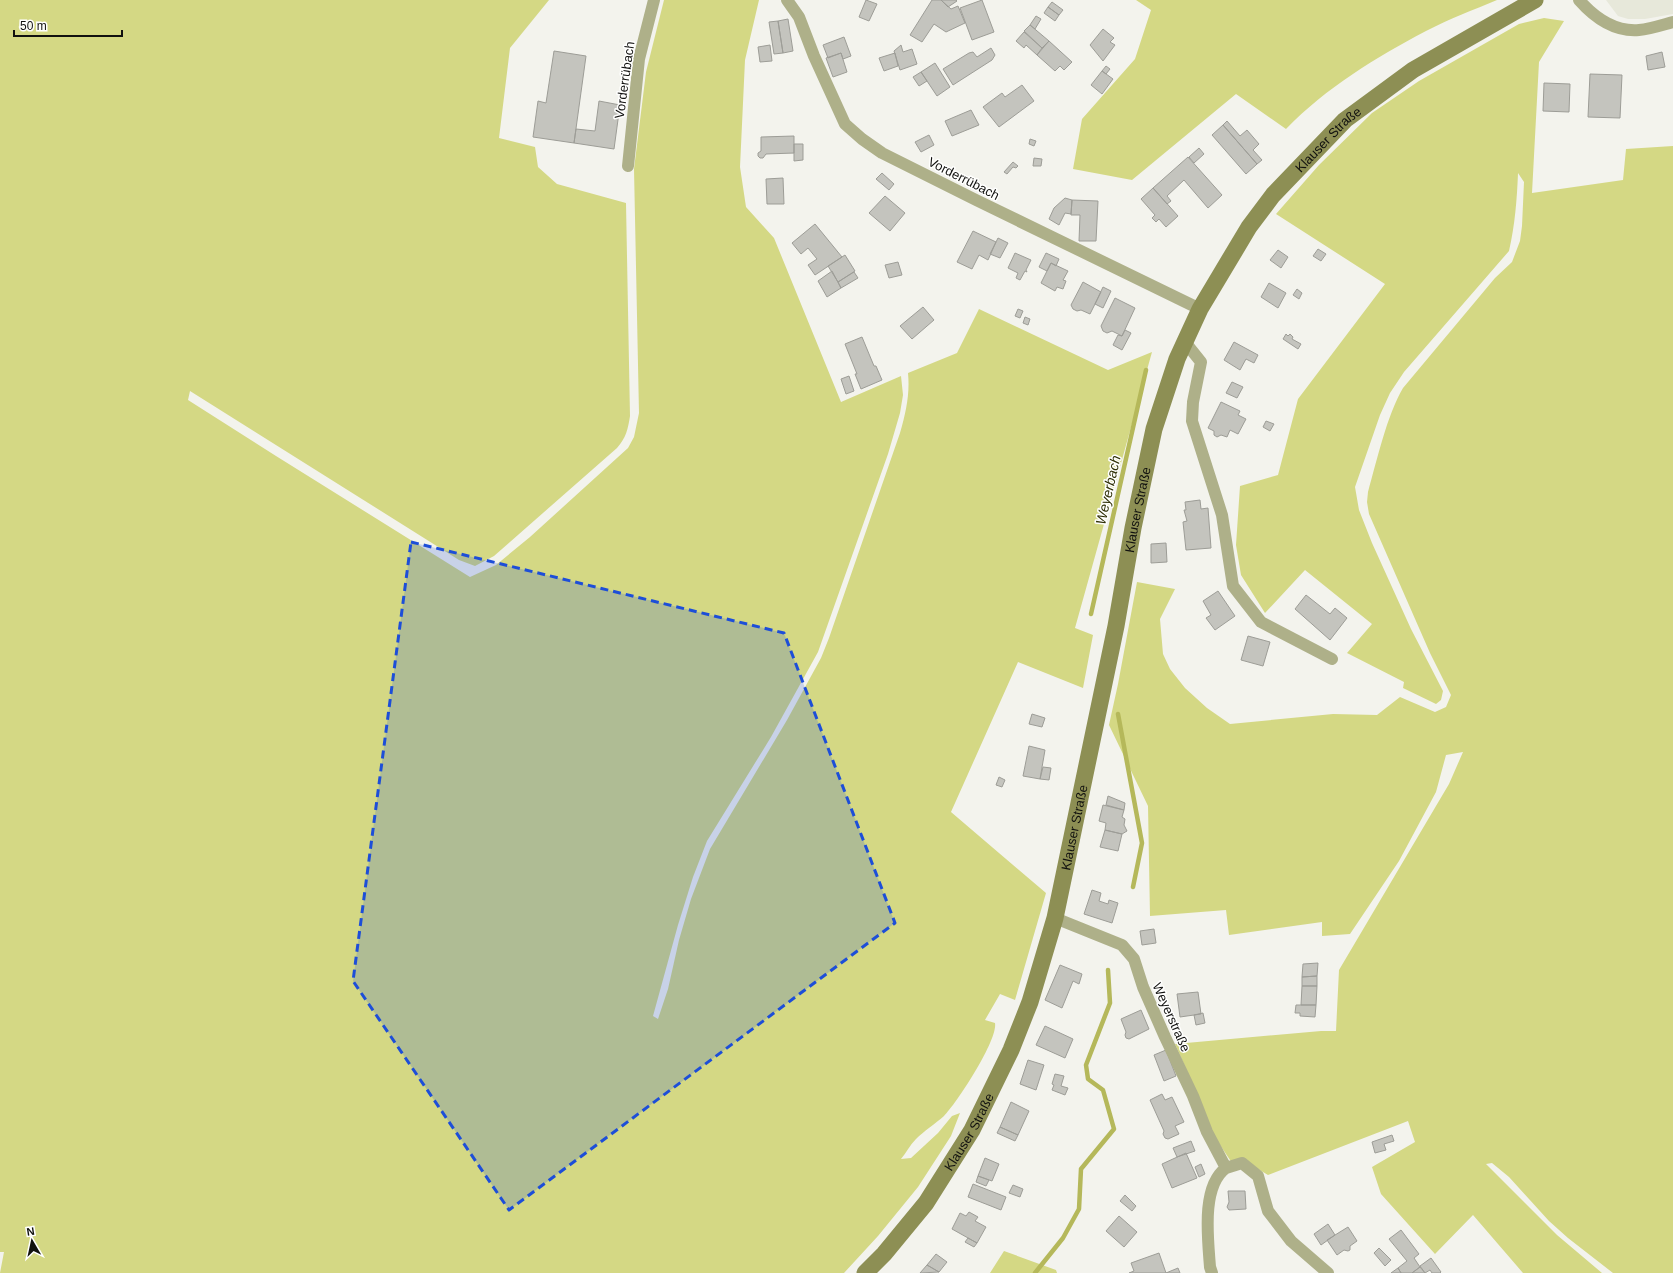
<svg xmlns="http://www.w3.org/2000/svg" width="1673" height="1273" font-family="Arial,sans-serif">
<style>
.built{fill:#e7e8da}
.green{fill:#d4d884}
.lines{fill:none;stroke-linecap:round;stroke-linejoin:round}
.stream{stroke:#b5b85a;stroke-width:4.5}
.building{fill:#c4c4be;stroke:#9d9d97}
.minor{stroke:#aeb089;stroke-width:12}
.secondary{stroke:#8d8f54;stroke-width:17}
.marked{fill:#1d4ed8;fill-opacity:0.2;stroke:#1d4ed8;stroke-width:3;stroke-dasharray:8 5;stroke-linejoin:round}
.labels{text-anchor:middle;stroke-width:3;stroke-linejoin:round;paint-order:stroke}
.street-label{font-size:13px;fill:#11110f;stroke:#fffffe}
.water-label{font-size:14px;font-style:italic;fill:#2f3007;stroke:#fffffe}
</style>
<rect width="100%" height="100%" fill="#f3f3ed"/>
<!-- built -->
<path class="built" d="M1606 0H1673V14L1645 19H1628L1618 16Z"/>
<!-- green -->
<path class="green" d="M0 0H549L510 48 499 138 535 147 538 167 557 184 626 203 630 416C628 429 626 438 617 448L494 556 475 566 459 560 190 391 188 400 276 456 470 577 496 565 530 537 628 448 634 437 639 413 634 169 646 72 664 0H759L745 60 740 167 746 207 774 238 841 402 901 376 903 395 900 413 888 454 818 652 771 737 707 841 693 877 678 925 653 1016 658 1019 668 989 679 940 691 899 710 849 787 720 821 658 829 638 900 433C906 412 910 394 908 373L957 353 979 309 1108 370 1152 352 1075 628 1093 635 1083 688 1018 662 951 812 1046 893 1015 1000 1000 994 985 1020 995 1023C998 1040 957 1103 944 1116 935 1124 924 1131 916 1139 910 1145 906 1153 901 1159L911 1158 938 1133 952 1116 960 1113 951 1136 918 1187 878 1236 844 1273H0L4 1252H0Z
M1136 0H1497C1473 10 1449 19 1426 31 1375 58 1327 87 1286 129L1236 94 1132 180 1073 169 1082 119 1135 59 1151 10Z
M1544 18 1564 21 1539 62 1532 193 1623 180 1626 149 1673 146V1273H1613L1568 1238 1549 1221 1509 1177 1492 1163 1486 1164 1557 1235 1602 1273H1523L1473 1215 1435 1254 1381 1194 1372 1167 1415 1142 1408 1121 1268 1175 1243 1160 1232 1163 1212 1133 1203 1107 1175 1044 1321 1031H1336L1339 970 1449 784 1463 752 1446 755 1436 792 1399 861 1350 934 1322 936V922L1229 935 1226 910 1150 916 1148 806 1109 725 1118 684 1137 582 1175 589 1160 619 1163 654 1170 669 1185 688 1207 708 1230 724 1333 714 1377 715 1400 697 1435 712 1446 707 1451 695 1430 653 1369 514 1367 502 1368 492C1377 460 1387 415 1403 388L1495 278 1512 262 1520 241 1522 226 1524 182 1518 173C1517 199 1515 225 1509 251L1404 372 1390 393 1380 415 1355 487 1359 510 1372 543 1411 629 1443 691 1441 700 1436 704 1403 688 1404 682 1347 653 1372 624 1305 570 1265 613 1241 575 1236 545 1240 486 1278 475 1298 399 1385 284 1276 214 1319 165 1372 113 1419 81 1519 24Z
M1004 1251 1056 1270 1057 1273H990Z"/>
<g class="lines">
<!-- stream -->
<path class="stream" d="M1091 614 1146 370
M1118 714 1142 843 1133 887
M1035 1273 1063 1238 1079 1209 1081 1169 1114 1129 1103 1090 1088 1079 1086 1065 1110 1003 1108 970"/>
</g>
<!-- building -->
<path class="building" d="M866 0 877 4 869 21 859 17Z
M932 0H941L951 9 958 6 965 23 946 32 934 24 922 42 910 35Z
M941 0H956L957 1 948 7Z
M982 0 994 32 972 40 960 8Z
M1052 2 1063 10 1059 15 1048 7Z
M1048 7 1059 15 1055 21 1044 13Z
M1036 16 1041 19 1035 29 1030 25Z
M788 19 793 51 783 53 778 21Z
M778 21 783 53 774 54 769 22Z
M1030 25 1049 41 1042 48 1024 31Z
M1103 29 1114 38 1110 42 1115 45 1103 61 1090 45Z
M1024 32 1042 48 1037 55 1026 45 1024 48 1016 41Z
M844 37 851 56 843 59 841 53 828 58 823 45Z
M1049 41 1072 62 1064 70 1060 66 1055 71 1037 55Z
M770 45 772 61 760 62 758 47Z
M901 45 903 52 912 49 917 64 900 70 894 51Z
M991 48 995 55 992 60 953 85 943 69 969 53 973 52 977 57Z
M554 51 586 56 574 143 533 137 538 101 546 103Z
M1662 52 1665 67 1648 70 1646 56Z
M841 53 847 72 833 77 826 58Z
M895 53 898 66 884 71 879 58Z
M935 63 950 87 937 96 921 72Z
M1106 66 1110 69 1106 74 1102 71Z
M1102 71 1113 79 1102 94 1091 85Z
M921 72 927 81 919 86 913 77Z
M1590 74 1622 75 1620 118 1588 117Z
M1544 83 1570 84 1569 112 1543 111Z
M1022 85 1034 101 999 127 983 107 1002 93 1005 97Z
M599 101 620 105 614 149 574 143 576 129 595 131Z
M971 110 979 125 952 136 945 121Z
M1227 121 1240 136 1247 130 1259 144 1253 150 1262 160 1257 164 1223 125Z
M1223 125 1257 164 1246 174 1212 135Z
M929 135 934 145 921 152 915 142Z
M794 136V153L766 154 763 158H760L758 156V153L761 151V137Z
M1030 139 1036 141 1034 146 1029 144Z
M794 144H803V160L794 161Z
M1199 148 1204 154 1194 163 1189 157Z
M1188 157 1222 195 1208 208 1184 180 1167 196 1171 201 1167 204 1153 188Z
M1034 158 1042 159 1041 166H1033Z
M1013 162 1018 166 1016 168 1013 167 1007 174 1004 172Z
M882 173 894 184 889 190 876 179Z
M783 178 784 204H767L766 179Z
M1153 188 1178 216 1166 227 1159 219 1156 222 1152 218 1155 215 1141 199Z
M885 196 905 213 890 231 869 213Z
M1065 198 1072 200 1071 214 1065 213 1059 225 1049 219 1054 208Z
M1072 200 1098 201 1096 241H1079L1080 215H1071Z
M815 224 842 257 815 275 808 265 817 259 808 248 801 254 792 243Z
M973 231 996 242 988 260 979 255 972 269 957 262Z
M998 238 1008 243 1000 258 990 254Z
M1318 249 1326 254 1321 261 1313 256Z
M1278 250 1288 257 1281 268 1270 260Z
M1015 253 1031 260 1026 270 1027 272 1025 271 1020 280 1016 278 1018 273 1008 268Z
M1046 253 1059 259 1056 266 1051 263 1047 271 1039 267Z
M845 255 855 271 838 282 828 266Z
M898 262 902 275 889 278 885 265Z
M1051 263 1068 271 1063 280 1066 281 1063 289 1057 287 1055 291 1041 283Z
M832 271 841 288 827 297 818 281Z
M854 272 858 278 841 288 838 282Z
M1083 282 1101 292 1090 314 1081 310 1077 311 1073 309 1071 305Z
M1269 283 1286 293 1278 308 1261 297Z
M1103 287 1111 291 1103 308 1095 304Z
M1297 289 1302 293 1299 299 1293 295Z
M1115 298 1135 308 1122 336 1112 331 1107 333 1103 331 1101 326Z
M923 307 934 320 912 339 900 326Z
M1018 309 1023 311 1020 318 1015 316Z
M1025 317 1030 319 1028 325 1023 323Z
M1125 330 1131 333 1122 350 1113 345 1118 335 1122 336Z
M1286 334 1288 336 1290 334 1293 337 1292 339 1301 344 1298 349 1283 339Z
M862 337 874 366H876L882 380 861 389 855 374H857L845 344Z
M1234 342 1258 355 1254 363 1246 359 1240 370 1224 360Z
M849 376 854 391 846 394 841 379Z
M1232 382 1243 387 1237 398 1226 393Z
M1221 402 1240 411 1238 415 1246 419 1238 434 1230 430 1227 437 1221 435 1217 437 1214 435V431L1208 428Z
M1266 421 1274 424 1270 431 1263 427Z
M1200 500 1201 509 1208 508 1211 548 1186 550 1183 522 1187 521 1184 510H1186L1185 502Z
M1166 543 1167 562 1151 563V544Z
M1218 591 1235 616 1215 630 1206 618 1211 615 1203 601Z
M1306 595 1330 614 1335 608 1347 618 1330 640 1295 609Z
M1248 636 1270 642 1263 666 1241 660Z
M1032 714 1045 718 1042 727 1029 724Z
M1029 746 1045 750 1040 779 1023 776Z
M1043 767 1051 768 1049 780 1040 779Z
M999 777 1005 780 1002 787 996 785Z
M1108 796 1125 803 1124 810 1106 805Z
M1103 805 1124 810 1122 817 1125 819 1124 825 1127 831 1122 834 1105 830 1106 823 1099 821Z
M1105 830 1122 834 1118 851 1100 847Z
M1092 890 1101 893 1099 901 1108 904 1109 900 1118 903 1112 923 1084 914Z
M1154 929 1156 943 1142 945 1140 931Z
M1318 963 1317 976 1302 977 1303 964Z
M1060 965 1082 974 1079 984 1073 981 1062 1008 1045 1000Z
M1317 976V986H1302V977Z
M1302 986H1317L1316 1005H1301Z
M1198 992 1201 1014 1180 1017 1177 994Z
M1296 1005H1316L1315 1017 1300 1016V1013H1295Z
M1141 1010 1149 1029 1129 1039 1126 1038 1125 1035 1126 1032 1121 1019Z
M1203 1013 1205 1023 1196 1025 1194 1015Z
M1045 1026 1073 1039 1065 1058 1036 1045Z
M1166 1050 1176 1076 1164 1081 1154 1055Z
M1028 1060 1044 1065 1036 1090 1020 1084Z
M1055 1074 1064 1076 1061 1086 1068 1088 1065 1095 1052 1090 1054 1085 1052 1084Z
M1162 1094 1165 1100 1172 1097 1184 1122 1175 1126 1179 1134 1168 1139 1165 1138 1163 1134 1164 1131 1150 1100Z
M1011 1102 1029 1111 1018 1135 1000 1127Z
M1000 1127 1018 1135 1015 1141 997 1133Z
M1392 1135 1394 1141 1384 1144 1386 1150 1375 1153 1372 1142Z
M1191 1141 1195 1151 1177 1157 1173 1148Z
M1186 1153 1197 1178 1172 1188 1162 1164Z
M985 1158 999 1164 992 1181 978 1176Z
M1201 1164 1205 1174 1199 1177 1195 1167Z
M978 1176 989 1180 986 1186 976 1182Z
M973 1184 1006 1197 1001 1210 968 1197Z
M1013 1185 1023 1189 1020 1197 1009 1193Z
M1228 1191H1245L1246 1209 1229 1210 1227 1207 1229 1202Z
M1125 1195 1136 1206 1132 1211 1120 1201Z
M969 1212 978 1217 975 1221 986 1227 977 1243 952 1229 960 1213 966 1216Z
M1119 1216 1137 1232 1124 1247 1106 1231Z
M1328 1224 1335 1235 1321 1245 1314 1234Z
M1348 1227 1357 1241 1350 1246V1250L1348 1251 1344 1250 1337 1255 1327 1240Z
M1401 1230 1419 1254 1414 1258 1420 1267 1412 1273H1401L1398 1268 1407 1261 1389 1239Z
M968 1238 977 1243 974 1247 965 1242Z
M1379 1248 1391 1260 1385 1266 1374 1253Z
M1159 1253 1166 1273H1129L1134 1271 1131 1263Z
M936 1254 947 1262 939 1272 927 1265Z
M1431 1258 1441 1272 1440 1273H1432L1430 1270 1425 1273 1420 1266Z
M927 1265 939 1272 920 1273Z
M1420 1267 1425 1273H1412Z
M1178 1268 1180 1273H1166Z
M1398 1268 1401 1273H1391Z"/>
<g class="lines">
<!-- minor -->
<path class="minor" d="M787 0 799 17 814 56 845 124 862 139 882 153 976 200 1200 309
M1579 0C1594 17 1615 32 1639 30 1650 29 1662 25 1673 22
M628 166 639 59 654 0
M1185 342 1201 362 1193 402 1192 421 1222 515 1233 586 1261 622 1332 659
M1055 918 1122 945 1134 959 1143 987 1165 1037 1193 1096 1207 1132 1226 1168C1201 1186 1208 1239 1210 1267L1212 1273
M1226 1168 1242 1163 1258 1176 1268 1211 1291 1241 1328 1273"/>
<!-- secondary -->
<path class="secondary" id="s1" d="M865 1273 884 1254 926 1203 972 1130 1011 1050 1030 1002 1055 918 1116 626 1133 528 1154 429 1177 359 1200 309 1249 227 1273 195 1345 120 1413 70 1535 0"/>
</g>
<!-- marked area -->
<path class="marked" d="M411 542 784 633 895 923 509 1210 353 981Z"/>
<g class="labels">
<!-- street labels -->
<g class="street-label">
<text transform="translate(624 80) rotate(-82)" y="5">Vorderrübach</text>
<text dy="5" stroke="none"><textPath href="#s1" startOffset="1249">Klauser Straße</textPath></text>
<text transform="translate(964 178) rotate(27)" y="5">Vorderrübach</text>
<text dy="5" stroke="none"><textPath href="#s1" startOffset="824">Klauser Straße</textPath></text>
<text dy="5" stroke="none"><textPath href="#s1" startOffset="500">Klauser Straße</textPath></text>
<text transform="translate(1172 1017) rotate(66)" y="5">Weyerstraße</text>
<text dy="5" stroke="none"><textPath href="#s1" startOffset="176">Klauser Straße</textPath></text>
</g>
<!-- water labels -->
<g class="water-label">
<text transform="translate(1108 490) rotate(-77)" y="5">Weyerbach</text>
</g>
</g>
<!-- north arrow -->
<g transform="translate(32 1241) rotate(351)" stroke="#fffffe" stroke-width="3" paint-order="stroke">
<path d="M0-3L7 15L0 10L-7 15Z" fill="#11110f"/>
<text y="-6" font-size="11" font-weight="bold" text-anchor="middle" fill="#11110f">N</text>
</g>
<!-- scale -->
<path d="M14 30v6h108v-6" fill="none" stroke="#11110f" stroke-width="2"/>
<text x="20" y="30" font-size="12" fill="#11110f" stroke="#fffffe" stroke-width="3" paint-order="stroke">50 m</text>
</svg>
